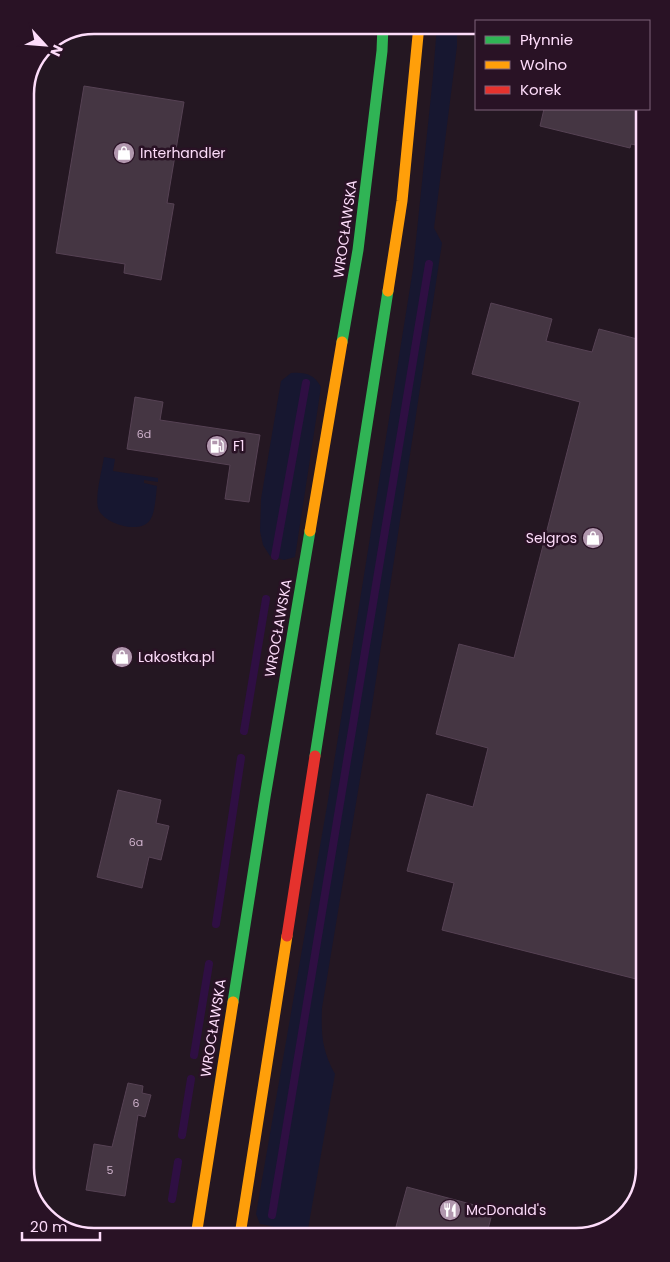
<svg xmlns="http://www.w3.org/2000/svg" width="670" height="1262" font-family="Poppins,sans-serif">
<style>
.green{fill:#171730}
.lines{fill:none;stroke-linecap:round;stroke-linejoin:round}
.stream{stroke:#2f0f43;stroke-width:8}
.building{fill:#453643;stroke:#564254}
.fast{stroke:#30b455;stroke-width:11}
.slow{stroke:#ff9f0a;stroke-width:11}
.jam{stroke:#e5322d;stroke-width:11}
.labels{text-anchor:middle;stroke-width:5;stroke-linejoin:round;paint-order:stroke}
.number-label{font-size:11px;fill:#cfb2cc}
.poi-label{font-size:14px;fill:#fddcfa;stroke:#291225;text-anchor:start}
.street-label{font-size:14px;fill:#fddcfa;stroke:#291225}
.rim{fill:none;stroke:#fddcfa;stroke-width:2.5}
</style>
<rect width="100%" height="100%" fill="#241722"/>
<!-- green -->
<path class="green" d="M437 25H457V46L434 228 442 243 370 719 322 1008C321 1035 322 1050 335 1074L307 1235C290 1235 277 1226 260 1224L256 1214 328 800 413 269 433 76Z
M291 373C305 372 314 374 321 387L295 557 284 560 270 556 263 545 260 531 261 499 281 381Z
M104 457 115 459 113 471 158 478V482L144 480V483L157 486C156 494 155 514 150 520 140 535 103 524 98 508 95 495 102 470 104 457Z"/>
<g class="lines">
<!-- stream -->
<path class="stream" d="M275 556 306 383
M244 731 266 599
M216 924 241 758
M194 1055 209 964
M182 1135 191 1079
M172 1199 178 1162
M272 1215 429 264"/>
</g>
<!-- building -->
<path class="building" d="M84 86 184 102 167 203 174 204 161 280 124 273 125 264 56 253Z
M544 109H640V146L631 144 630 148 540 126Z
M491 303 552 319 546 341 592 352 599 329 641 340 644 981 442 930 454 883 407 871 427 794 473 807 488 748 436 734 459 644 514 658 580 402 472 374Z
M135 397 163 402 160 420 260 435 249 502 225 499 230 465 127 449Z
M118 790 161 800 156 823 169 826 161 860 149 857 142 888 97 877Z
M128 1083 143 1086 142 1093 151 1095 145 1117 138 1115 125 1196 86 1190 94 1144 112 1147Z
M407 1187 493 1210 487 1233 394 1234Z"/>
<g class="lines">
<!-- fast -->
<path class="fast" d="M342 342 358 250 382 51 383 25
M315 756 388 291
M233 1002 265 797 310 531"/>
<!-- slow -->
<path class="slow" d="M388 291 402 201 419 25
M310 531 342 342
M240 1235 287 936
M196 1236 233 1002"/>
<!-- jam -->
<path class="jam" d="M287 936 315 756"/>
</g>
<!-- icons -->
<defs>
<g id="shop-disc" transform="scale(1.125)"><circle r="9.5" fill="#b197ae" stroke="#291225"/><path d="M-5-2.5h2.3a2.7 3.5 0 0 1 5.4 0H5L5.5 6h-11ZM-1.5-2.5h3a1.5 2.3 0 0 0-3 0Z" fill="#fff"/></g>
<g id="fuel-disc" transform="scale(1.125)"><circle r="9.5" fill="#b197ae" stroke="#291225"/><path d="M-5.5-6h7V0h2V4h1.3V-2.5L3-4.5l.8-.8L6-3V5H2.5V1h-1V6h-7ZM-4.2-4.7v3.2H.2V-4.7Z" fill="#fff"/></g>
<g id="restaurant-disc" transform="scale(1.125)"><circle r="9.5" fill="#b197ae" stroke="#291225"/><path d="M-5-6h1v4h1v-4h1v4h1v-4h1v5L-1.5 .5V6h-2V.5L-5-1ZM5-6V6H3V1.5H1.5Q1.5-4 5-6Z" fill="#fff"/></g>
</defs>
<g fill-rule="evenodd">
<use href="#shop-disc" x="124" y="153"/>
<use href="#fuel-disc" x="217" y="446"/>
<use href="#shop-disc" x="593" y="538"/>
<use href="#shop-disc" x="122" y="657"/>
<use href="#restaurant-disc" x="450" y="1210"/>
</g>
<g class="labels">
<!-- number labels -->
<g class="number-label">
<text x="144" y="438">6d</text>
<text x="136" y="846">6a</text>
<text x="136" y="1107">6</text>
<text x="110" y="1174">5</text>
</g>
<!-- poi labels -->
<g class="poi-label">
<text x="140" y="158">Interhandler</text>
<text x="233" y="451">F1</text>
<text x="577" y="543" text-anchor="end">Selgros</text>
<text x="138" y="662">Lakostka.pl</text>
<text x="466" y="1215">McDonald's</text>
</g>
<!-- street labels -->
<g class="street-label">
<text transform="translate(345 229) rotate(-82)" y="5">WROCŁAWSKA</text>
<text transform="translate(278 628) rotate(-80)" y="5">WROCŁAWSKA</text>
<text transform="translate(213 1028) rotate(-81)" y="5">WROCŁAWSKA</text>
</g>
</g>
<!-- crop -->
<path d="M0 0H670V1262H0ZM94 34H576A60 60 0 0 1 636 94V1168A60 60 0 0 1 576 1228H94A60 60 0 0 1 34 1168V94A60 60 0 0 1 94 34Z" fill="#291225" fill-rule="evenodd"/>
<path class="rim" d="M94 34H576A60 60 0 0 1 636 94V1168A60 60 0 0 1 576 1228H94A60 60 0 0 1 34 1168V94A60 60 0 0 1 94 34Z"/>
<!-- legend -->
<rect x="475" y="20" width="175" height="90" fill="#291225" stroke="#7e637a"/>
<rect x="485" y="36" width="25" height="8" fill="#30b455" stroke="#7e637a"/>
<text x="520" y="45" font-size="15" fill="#fddcfa">Płynnie</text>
<rect x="485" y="61" width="25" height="8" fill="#ff9f0a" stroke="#7e637a"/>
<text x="520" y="70" font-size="15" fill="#fddcfa">Wolno</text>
<rect x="485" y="86" width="25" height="8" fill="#e5322d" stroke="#7e637a"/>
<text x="520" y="95" font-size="15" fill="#fddcfa">Korek</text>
<!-- north arrow -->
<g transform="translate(45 45) rotate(116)" stroke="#291225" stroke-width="4" paint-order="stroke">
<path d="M0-4L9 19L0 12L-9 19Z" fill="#fddcfa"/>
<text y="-8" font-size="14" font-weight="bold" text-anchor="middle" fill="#fddcfa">N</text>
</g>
<!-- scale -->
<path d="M22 1232v8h78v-8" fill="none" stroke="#fddcfa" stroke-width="2.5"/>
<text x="30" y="1232" font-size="15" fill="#fddcfa" stroke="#291225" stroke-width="4" paint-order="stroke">20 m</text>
</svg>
